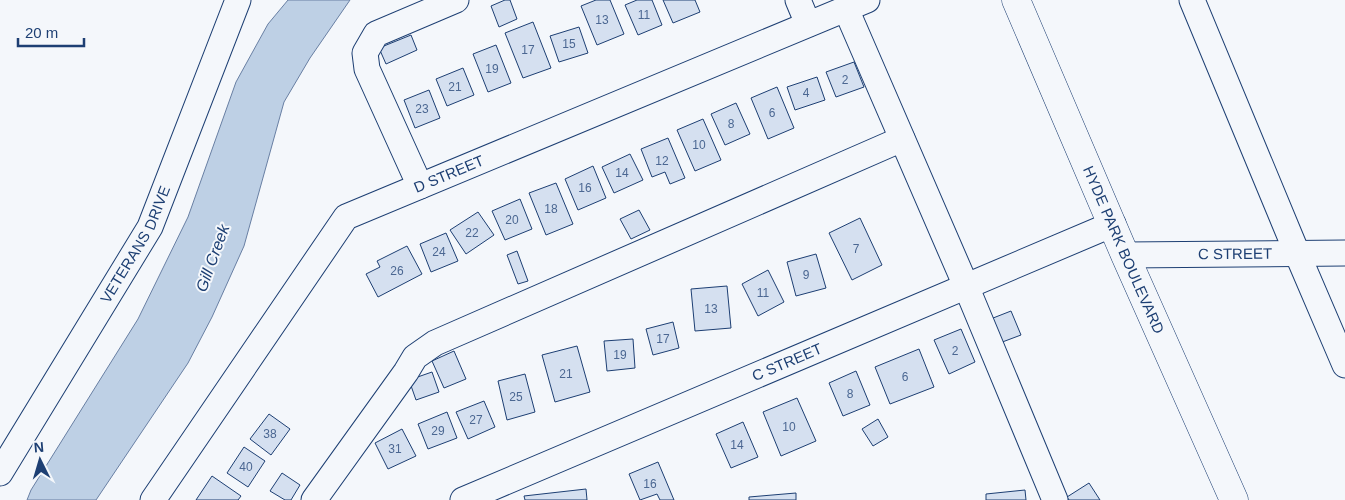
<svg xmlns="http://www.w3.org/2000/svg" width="1345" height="500" font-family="Arial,sans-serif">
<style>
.water{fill:#bed0e5;stroke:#687fa3}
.building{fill:#d5e0f0;stroke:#1d3f73}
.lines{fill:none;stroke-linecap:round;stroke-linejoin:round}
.minor-casing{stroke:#1d3f73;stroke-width:27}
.major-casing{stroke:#1d3f73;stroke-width:29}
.minor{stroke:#f4f7fb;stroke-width:25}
.major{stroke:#f4f7fb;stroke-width:28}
.labels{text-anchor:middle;stroke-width:4;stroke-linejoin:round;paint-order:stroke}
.number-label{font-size:12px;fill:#4b6792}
.street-label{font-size:15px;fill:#1d3f73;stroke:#f4f7fb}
.water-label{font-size:16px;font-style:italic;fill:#1d3f73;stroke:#f4f7fb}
</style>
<rect width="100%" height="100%" fill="#f4f7fb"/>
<!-- water -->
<path class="water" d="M288 0H350L310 58 284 102 244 246 212 317 188 363 96 500H27L31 490 138 319 188 217 236 82 268 24Z"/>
<!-- building -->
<path class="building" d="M505 0H510L517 19 499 27 491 6Z
M596 0H610L624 34 597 45 581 6Z
M637 0H652L662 25 638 35 625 5Z
M663 0H695L700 12 673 23Z
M533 22 551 68 523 78 505 33Z
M579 27 588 53 559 62 550 36Z
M411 35 417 50 386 64 379 48Z
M496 45 511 83 488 92 473 54Z
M854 62 864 87 836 97 826 72Z
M463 68 474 95 447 106 436 79Z
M817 77 825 100 795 110 787 87Z
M777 87 794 128 768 139 751 98Z
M429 90 440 118 415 128 404 100Z
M736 103 750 134 725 145 711 114Z
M703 119 721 160 695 171 677 130Z
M668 138 685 178 670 184 665 172 652 177 641 149Z
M630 154 643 180 614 193 602 167Z
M593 166 606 198 578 210 565 179Z
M556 183 573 224 546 235 529 193Z
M520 199 532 229 505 240 492 211Z
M639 210 650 230 631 239 620 219Z
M478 212 494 235 466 254 450 230Z
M860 218 882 265 852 280 829 233Z
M446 233 458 261 431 272 420 244Z
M407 246 422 274 378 297 366 274 380 267 377 261Z
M517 251 528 281 518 284 507 255Z
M816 254 826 288 796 296 787 262Z
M768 270 784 302 758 316 742 284Z
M727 286 731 328 695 331 691 289Z
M1011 311 1021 335 997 344 988 320Z
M673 322 679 348 653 355 646 329Z
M961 329 975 362 949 374 934 340Z
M633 339 635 368 607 371 604 341Z
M577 346 590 392 555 402 542 355Z
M919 349 934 387 890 404 875 367Z
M454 351 466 379 444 388 432 361Z
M856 371 870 405 843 416 829 383Z
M432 372 439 392 416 400 409 380Z
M525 374 535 412 507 420 498 381Z
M797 398 816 441 781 456 763 412Z
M484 401 495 427 468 439 456 412Z
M447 412 457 438 428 449 418 424Z
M269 414 290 429 271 455 250 439Z
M878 419 888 437 873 446 862 429Z
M743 422 758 457 731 468 716 434Z
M402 429 416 456 388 469 375 443Z
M244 447 265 461 248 487 227 473Z
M658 462 674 500H660L657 494 640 500 629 474Z
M282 473 300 485 291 500H285L270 491Z
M212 476 241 496 238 500H196Z
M1089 483 1100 500H1069L1067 497Z
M586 489 587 500H525L524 496Z
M1025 490 1026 500H986V494Z
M796 493V500H749V497Z"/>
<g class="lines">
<!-- minor casing -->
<g class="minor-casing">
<g id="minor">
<path d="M798 0 808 24"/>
<path d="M1192 0 1297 253 1345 365"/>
<path d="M846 9 966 286 1055 500"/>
<path d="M420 186 367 69 365 53 376 34 456 0"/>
<path id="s1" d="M1125 255 1345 253"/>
<path id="s2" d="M0 473 150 227 238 0"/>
<path id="s3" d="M153 500 346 217 867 0"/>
<path d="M314 500 406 372 415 357 435 343 902 139"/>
<path id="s4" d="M463 500 1113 224"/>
</g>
</g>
<!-- major casing -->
<g class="major-casing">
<g id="major">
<path id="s5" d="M1016 0 1125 255 1234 500"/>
</g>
</g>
<!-- minor -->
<use href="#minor" class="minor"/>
<!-- major -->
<use href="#major" class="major"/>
</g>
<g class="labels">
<!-- number labels -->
<g class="number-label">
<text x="644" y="19">11</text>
<text x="602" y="24">13</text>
<text x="569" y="48">15</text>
<text x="528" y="54">17</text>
<text x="492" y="73">19</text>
<text x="845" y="84">2</text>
<text x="455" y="91">21</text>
<text x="806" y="97">4</text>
<text x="422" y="113">23</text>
<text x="772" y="117">6</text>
<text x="731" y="128">8</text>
<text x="699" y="149">10</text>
<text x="662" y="165">12</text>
<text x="622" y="177">14</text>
<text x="585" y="192">16</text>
<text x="551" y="213">18</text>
<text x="512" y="224">20</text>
<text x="472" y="237">22</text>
<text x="856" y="253">7</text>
<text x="439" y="256">24</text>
<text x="397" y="275">26</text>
<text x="806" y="279">9</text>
<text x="763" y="297">11</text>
<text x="711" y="313">13</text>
<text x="663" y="343">17</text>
<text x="955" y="355">2</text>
<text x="620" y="359">19</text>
<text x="566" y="378">21</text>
<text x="905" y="381">6</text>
<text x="850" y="398">8</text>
<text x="516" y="401">25</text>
<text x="476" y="424">27</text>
<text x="789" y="431">10</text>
<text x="438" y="435">29</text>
<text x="270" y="438">38</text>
<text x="737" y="449">14</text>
<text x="395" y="453">31</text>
<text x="246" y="471">40</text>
<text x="650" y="488">16</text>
</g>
<!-- street labels -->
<g class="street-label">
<text dy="5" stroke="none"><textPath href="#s3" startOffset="454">D STREET</textPath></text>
<text dy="5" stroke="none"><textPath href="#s2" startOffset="266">VETERANS DRIVE</textPath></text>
<text dy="5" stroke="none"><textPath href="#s5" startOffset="272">HYDE PARK BOULEVARD</textPath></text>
<text dy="5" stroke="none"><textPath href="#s1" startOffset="110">C STREET</textPath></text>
<text dy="5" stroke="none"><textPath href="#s4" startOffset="352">C STREET</textPath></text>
</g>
<!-- water labels -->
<g class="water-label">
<text transform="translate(212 258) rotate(-70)" y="6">Gill Creek</text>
</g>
</g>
<!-- north arrow -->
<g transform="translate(40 460) rotate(355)" stroke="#f4f7fb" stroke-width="4" paint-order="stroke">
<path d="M0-4L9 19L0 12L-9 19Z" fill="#1d3f73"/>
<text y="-8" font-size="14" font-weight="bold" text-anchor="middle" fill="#1d3f73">N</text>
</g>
<!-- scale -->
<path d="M18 38v8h66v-8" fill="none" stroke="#1d3f73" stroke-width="2.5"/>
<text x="25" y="38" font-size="15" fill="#1d3f73" stroke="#f4f7fb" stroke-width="4" paint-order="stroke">20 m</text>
</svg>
